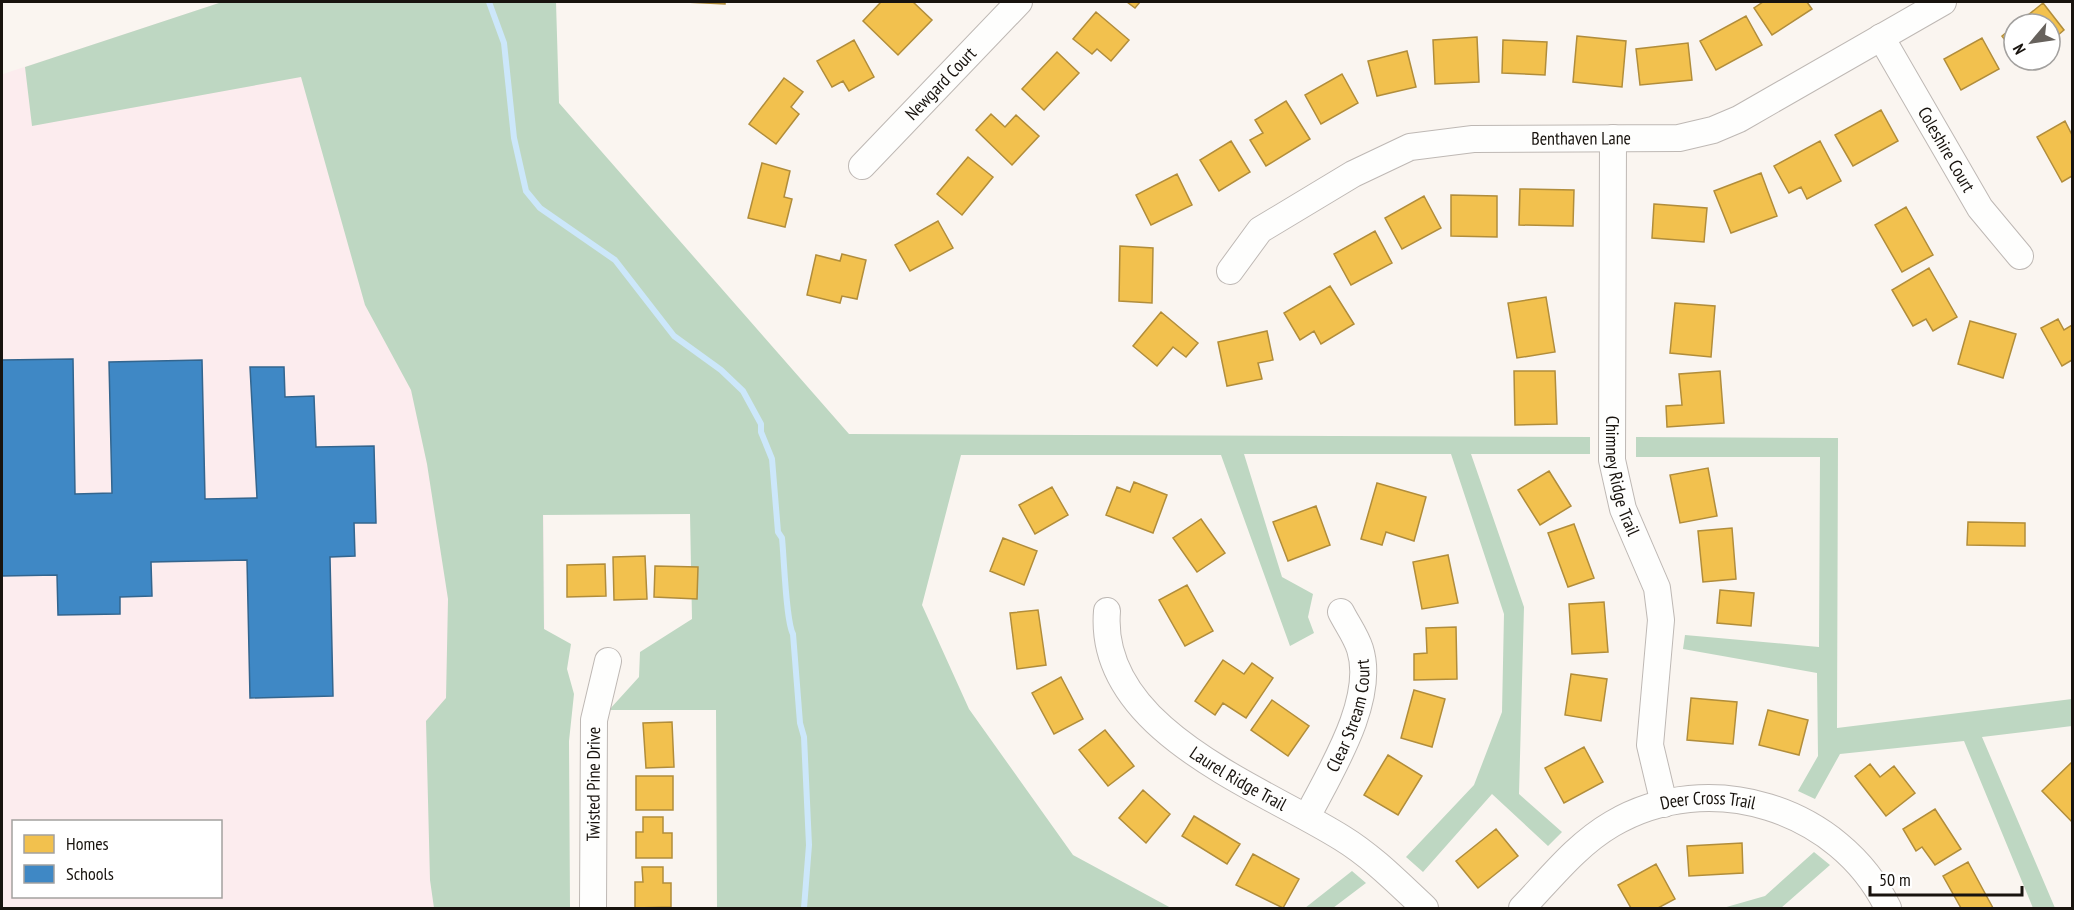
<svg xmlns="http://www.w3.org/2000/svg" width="2074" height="910" font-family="'PT Sans Narrow',sans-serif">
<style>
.education{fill:#fcecee;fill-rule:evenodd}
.forest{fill:#bed7c2}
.homes{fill:#f2c14e;stroke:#b18d3b;stroke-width:1.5}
.schools{fill:#3f88c5;stroke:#33658e;stroke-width:1.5}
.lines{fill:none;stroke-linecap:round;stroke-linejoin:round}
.stream{stroke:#cce7fa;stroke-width:6}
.minor-casing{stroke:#beb8b4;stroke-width:28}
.minor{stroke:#fefefd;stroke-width:26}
.labels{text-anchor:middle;stroke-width:6;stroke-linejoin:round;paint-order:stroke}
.street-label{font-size:18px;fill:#18130e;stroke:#fff}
</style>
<rect width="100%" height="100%" fill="#faf5f0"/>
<!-- education -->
<path class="education" d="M222 2H532L543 432 547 908H2L3 74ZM14 822H220V896H14Z"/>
<!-- forest -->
<path class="forest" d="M222 2H556L559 103 849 434 1590 437V454H1471L1524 607 1519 794 1562 832 1548 846 1492 794 1423 872 1406 857 1474 785 1502 712 1504 614 1451 454H1244L1282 577 1313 594 1308 617 1314 633 1290 646 1221 455H961L922 605 969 709 1073 855 1171 908H717L716 710H609L639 677 640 652 692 619 690 514 543 515 544 629 571 644 567 669 574 694 569 741 570 908H434L430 880 426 721 446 698 448 599 427 464 411 390 365 305 301 77 32 126 25 67Z
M1636 437 1838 438 1837 728 2072 699V726L1982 737 2055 908H2033L1964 741 1840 754 1815 799 1798 791 1818 756 1817 673 1683 649 1685 635 1819 647 1820 457H1636Z
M1814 852 1830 865 1781 908H1723L1765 896Z
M1352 871 1366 883 1333 908H1305Z"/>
<!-- homes -->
<path class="homes" d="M685 2H725V4Z
M881 2H913L932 20 898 55 863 21Z
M1127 2H1140L1135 8Z
M1763 2H1807L1812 9 1772 35 1754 8Z
M2043 3 2064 30 2050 42V24H2017Z
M1096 12 1129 40 1111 61 1097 49 1092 54 1073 39Z
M1746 16 1762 45 1716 70 1700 41Z
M2014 26V52L2002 36Z
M1577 36 1626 41 1622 87 1573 82Z
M1477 37 1479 82 1435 84 1433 40Z
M1982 38 1999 69 1961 90 1944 59Z
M854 40 874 77 849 91 843 81 832 87 817 61Z
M1503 40 1547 42 1545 75 1502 73Z
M1688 43 1692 80 1640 85 1636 49Z
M1407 51 1416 87 1377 96 1368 61Z
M1057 52 1079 73 1044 110 1022 89Z
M1342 74 1358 103 1321 124 1305 95Z
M784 78 803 92 791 107 799 114 776 144 749 124Z
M1286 101 1310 139 1266 166 1250 140 1263 133 1255 120Z
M1881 110 1898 141 1853 166 1835 135Z
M991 114 1005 127 1016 115 1039 136 1012 165 976 130Z
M2065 121 2072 135V176L2062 182 2037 137Z
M1231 141 1250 172 1219 191 1200 160Z
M1820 141 1841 181 1807 199 1801 187 1789 193 1774 166Z
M968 157 993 177 962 215 937 194Z
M762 163 790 171 784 197 792 199 785 227 748 218Z
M1761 173 1777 216 1731 233 1714 191Z
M1177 174 1192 205 1151 225 1136 195Z
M1520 189 1574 190 1573 226 1519 225Z
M1451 195 1497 196V237L1451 236Z
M1424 196 1441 228 1402 249 1385 218Z
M1654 204 1707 208 1704 242 1652 238Z
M1906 207 1933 255 1902 272 1875 225Z
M938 221 953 248 910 271 895 245Z
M1375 231 1392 263 1351 285 1334 254Z
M1120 246 1153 248 1152 303 1119 301Z
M842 254 866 260 857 299 842 296 840 303 807 295 816 255 840 261Z
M1929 268 1957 317 1933 331 1926 319 1913 326 1892 290Z
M1330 286 1354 324 1321 344 1314 331 1300 340 1284 313Z
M1546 297 1555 352 1517 358 1508 303Z
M1675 303 1715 306 1711 357 1670 353Z
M1161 312 1198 343 1186 357 1173 347 1157 366 1133 346Z
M2058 319 2064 330 2072 325V360L2062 366 2041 328Z
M1970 321 2016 334 2003 378 1958 364Z
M1267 331 1273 360 1258 363 1262 379 1227 386 1218 342Z
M1514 371H1555L1557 424 1515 425Z
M1720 371 1724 423 1667 427 1666 406 1682 405 1679 374Z
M1708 468 1717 516 1680 523 1670 475Z
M1549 471 1571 506 1540 525 1518 490Z
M1134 482 1167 495 1153 533 1106 515 1117 487 1130 492Z
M1377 483 1426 497 1414 541 1386 532 1382 545 1361 539Z
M1052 487 1068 515 1035 534 1019 505Z
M1316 506 1330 545 1288 561 1273 522Z
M1201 519 1225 553 1197 572 1173 538Z
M1968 522 2025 523V546L1967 545Z
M1574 524 1594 578 1568 587 1548 533Z
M1732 528 1736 579 1703 582 1698 531Z
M1003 538 1037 551 1024 585 990 571Z
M1448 555 1458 603 1422 609 1413 562Z
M645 556 647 599 614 600 613 557Z
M605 564 606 596 567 597V565Z
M655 566 698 567 697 599 654 597Z
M1187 585 1213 631 1185 646 1159 600Z
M1720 590 1754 593 1751 626 1717 623Z
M1604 602 1608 652 1572 654 1569 604Z
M1038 610 1046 665 1017 669 1010 613Z
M1456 627 1457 679 1414 680V654L1427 653 1426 628Z
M1223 660 1244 674 1252 663 1273 678 1246 718 1223 703 1215 715 1195 701Z
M1571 674 1607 679 1601 721 1565 715Z
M1061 677 1083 719 1054 734 1032 693Z
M1414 690 1445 699 1432 747 1401 738Z
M1691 698 1737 702 1733 744 1687 740Z
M1272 700 1309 726 1288 756 1251 730Z
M1768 710 1808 720 1799 755 1759 745Z
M672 722 674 767 646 768 643 723Z
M1105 730 1134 766 1108 786 1079 750Z
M1584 747 1603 782 1564 803 1545 768Z
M1388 755 1422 776 1398 815 1364 795Z
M2072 762V822L2042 791Z
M1870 764 1880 777 1894 766 1915 793 1886 816 1855 776Z
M636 776H673V810H636Z
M1143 790 1170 814 1146 843 1119 818Z
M1935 809 1961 849 1935 865 1922 847 1916 851 1903 829Z
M1194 816 1240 844 1227 864 1182 836Z
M643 817H663V833H672V858H636V832H643Z
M1496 829 1518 856 1478 888 1456 861Z
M1742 843 1743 873 1689 876 1687 846Z
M1253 854 1299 879 1283 908 1236 885Z
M1968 862 1993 908H1961L1943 876Z
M1656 864 1675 899 1658 908H1631L1618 885Z
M642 867H663V883H671V907L635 908V882H643Z"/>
<!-- schools -->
<path class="schools" d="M73 359 75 494 112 493 109 362 202 360 205 499 257 498 250 367H284L285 397 314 396 316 447 374 446 376 523H354L355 556 330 557 333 696 250 698 247 560 151 562 152 596 120 597V614L58 615 57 575 2 576V360Z"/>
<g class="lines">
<!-- stream -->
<path class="stream" d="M489 2 504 43 514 138 526 191 540 208 615 260 674 336 721 370 743 391 761 424V432L772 459 778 532 782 538C784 557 786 622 793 634L800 723 804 737 809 845 804 908"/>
<!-- minor casing -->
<g class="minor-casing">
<g id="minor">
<path id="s1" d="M1881 37 1980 208 2020 256"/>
<path id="s2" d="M1613 138 1612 460 1623 509 1657 588 1661 620 1650 745 1664 804"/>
<path id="s3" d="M862 166 1019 2"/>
<path id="s4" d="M1230 271 1260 230 1353 174 1410 147 1473 139 1679 138 1713 130 1739 119 1943 2"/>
<path id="s5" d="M1107 611C1097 730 1261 787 1342 838 1373 857 1399 884 1425 908"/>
<path id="s6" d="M1307 817C1330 772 1376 700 1360 649 1356 636 1347 624 1341 612"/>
<path id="s7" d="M593 908 594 720 608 661"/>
<path id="s8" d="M1522 908C1550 879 1576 845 1612 824 1709 767 1840 808 1888 908"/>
</g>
</g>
<!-- minor -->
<use href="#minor" class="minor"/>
</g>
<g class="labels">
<!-- street labels -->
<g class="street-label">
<text dy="6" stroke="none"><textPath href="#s3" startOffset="114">Newgard Court</textPath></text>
<text dy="6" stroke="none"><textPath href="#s4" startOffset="394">Benthaven Lane</textPath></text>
<text dy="6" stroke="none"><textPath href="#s1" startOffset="130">Coleshire Court</textPath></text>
<text dy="6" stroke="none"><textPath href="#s2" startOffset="339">Chimney Ridge Trail</textPath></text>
<text dy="6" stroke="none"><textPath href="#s6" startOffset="111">Clear Stream Court</textPath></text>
<text dy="6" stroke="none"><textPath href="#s5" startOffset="226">Laurel Ridge Trail</textPath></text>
<text dy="6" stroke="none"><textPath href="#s7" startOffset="124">Twisted Pine Drive</textPath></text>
<text dy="6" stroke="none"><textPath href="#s8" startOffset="224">Deer Cross Trail</textPath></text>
</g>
</g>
<!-- border -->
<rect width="2074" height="910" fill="none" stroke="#18130e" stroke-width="6"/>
<!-- legend -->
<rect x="12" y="820" width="210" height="78" fill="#ffffff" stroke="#a3a19f" stroke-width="1.5"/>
<rect x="24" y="835" width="30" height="18" fill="#f2c14e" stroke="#a3a19f" stroke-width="1.5"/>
<text x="66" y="850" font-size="18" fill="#18130e">Homes</text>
<rect x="24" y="865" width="30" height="18" fill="#3f88c5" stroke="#a3a19f" stroke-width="1.5"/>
<text x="66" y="880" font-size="18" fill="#18130e">Schools</text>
<!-- north arrow -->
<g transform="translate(2032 42) rotate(241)"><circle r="28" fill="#ffffff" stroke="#a3a19f" stroke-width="1.5"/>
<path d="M0-4.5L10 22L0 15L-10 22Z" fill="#67625d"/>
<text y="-9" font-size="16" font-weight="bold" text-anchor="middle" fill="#18130e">N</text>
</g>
<!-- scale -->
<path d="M1870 886v9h152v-9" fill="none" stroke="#18130e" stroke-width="3"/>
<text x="1879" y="886" font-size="18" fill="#18130e" stroke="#ffffff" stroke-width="4.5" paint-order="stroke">50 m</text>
</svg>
